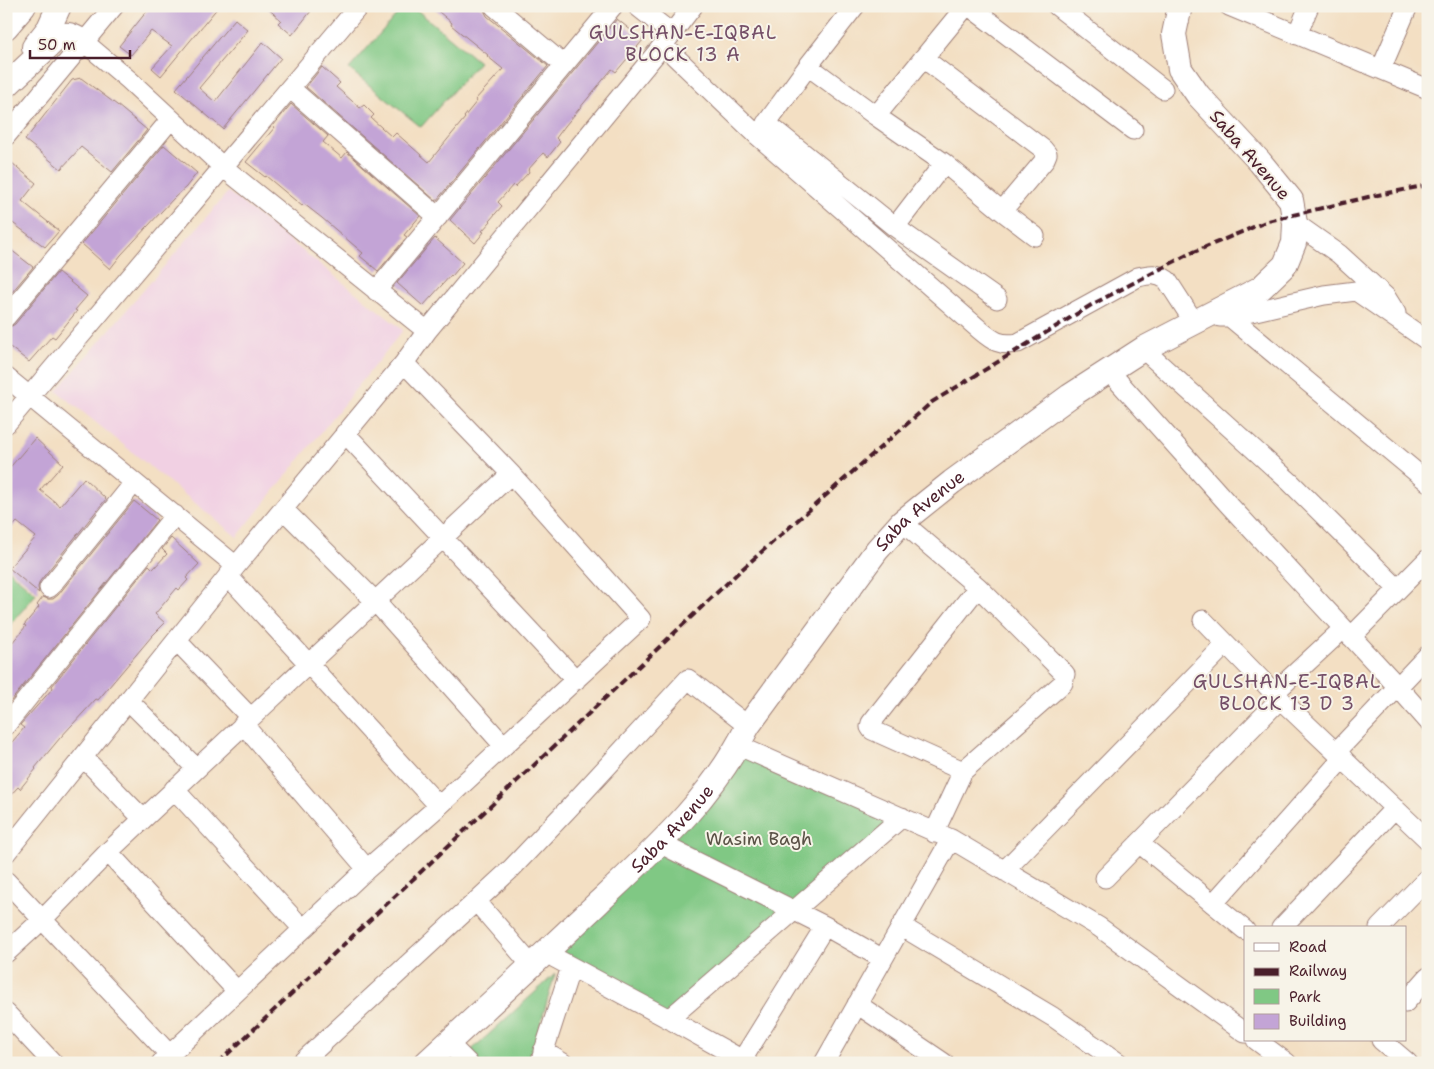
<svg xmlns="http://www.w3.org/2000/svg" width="1434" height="1069" font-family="'Shantell Sans',sans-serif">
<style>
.built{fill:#f1d0e3}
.green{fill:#80c884;stroke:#657458}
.building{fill:#c3a4d6}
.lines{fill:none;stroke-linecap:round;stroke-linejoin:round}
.minor-casing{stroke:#9e7f77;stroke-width:21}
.major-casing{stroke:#9e7f77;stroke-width:26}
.minor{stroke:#fff;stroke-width:19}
.major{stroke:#fff;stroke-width:24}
.rail{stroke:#4a1f2b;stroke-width:4;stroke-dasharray:8 4;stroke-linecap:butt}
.labels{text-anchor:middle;stroke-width:4;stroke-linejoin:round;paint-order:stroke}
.street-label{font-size:18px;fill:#4a1f2b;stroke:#f7f3e8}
.park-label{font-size:18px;fill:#5a5246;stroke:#f7f3e8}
.neighbourhood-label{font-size:19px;letter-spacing:1px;fill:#744e67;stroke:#f7f3e8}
</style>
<rect width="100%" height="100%" fill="#f7f3e8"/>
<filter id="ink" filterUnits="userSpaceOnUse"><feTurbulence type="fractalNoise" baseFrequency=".02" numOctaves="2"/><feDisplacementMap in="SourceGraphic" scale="10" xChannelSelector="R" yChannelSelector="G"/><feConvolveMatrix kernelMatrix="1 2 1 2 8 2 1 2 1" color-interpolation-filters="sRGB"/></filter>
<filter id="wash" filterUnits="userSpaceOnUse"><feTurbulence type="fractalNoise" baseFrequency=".0096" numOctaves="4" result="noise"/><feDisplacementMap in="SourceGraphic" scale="20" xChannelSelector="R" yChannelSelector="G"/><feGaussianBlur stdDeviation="1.12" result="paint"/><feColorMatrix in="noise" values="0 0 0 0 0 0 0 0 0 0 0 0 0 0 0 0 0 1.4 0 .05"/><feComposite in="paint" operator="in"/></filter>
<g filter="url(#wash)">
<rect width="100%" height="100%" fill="#f3dfc3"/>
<!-- built -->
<path class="built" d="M228 192 403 330 237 537 57 391Z"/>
<!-- green -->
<path class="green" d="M404 6H412L479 62 421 127 349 69Z
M6 568 36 594 6 630Z
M736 750 902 817 669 1019 548 951Z
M555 974 529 1063H472L465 1056Z"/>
<g id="blocks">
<!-- building -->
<path class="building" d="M151 6H219L161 76 152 68 172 46 151 31 131 55 119 46Z
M265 6H305L311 11 292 35 278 23 281 20Z
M432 6H479L484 10 487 16 548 66 436 201 306 87 322 67 340 83 336 87 360 108 364 105 374 115 371 118 392 137 396 133 429 162 465 118 464 117 477 101 475 100 503 69 487 56 488 55 451 25 452 23Z
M235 19 248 30 199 88 215 102 263 42 281 58 223 129 176 89Z
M617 19 643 40 616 72 612 69 565 126 556 138 560 142 548 157 543 153 528 170 529 172 515 187 513 185 498 202 502 206 490 220 491 221 482 231 484 232 475 243 450 220Z
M81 78 117 105 147 130 112 172 81 147 61 169 25 140 72 80Z
M291 104 328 136 323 142 342 158 347 152 420 216 404 235 407 237 378 271 360 256 363 253 322 218 304 204 302 206 266 176 265 177 246 162 275 127 273 126Z
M164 145 197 173 186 187 174 198 121 255 110 269 82 244Z
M6 158 36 183 22 201 59 231 45 247 6 218Z
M435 238 463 263 452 276 451 275 423 306 397 283Z
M6 246 33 267 6 299Z
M58 272 87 296 75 310 77 311 55 338 52 336 29 362 6 344V328L10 327 15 324Z
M35 438 63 464 40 490 60 506 84 478 106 499 40 581 38 587 39 593 9 568 36 537 17 522 6 534V472Z
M134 501 157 520 6 707V650L26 626 24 625 39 607 37 605 43 597 48 599H53L58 595Z
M171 538 199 564 186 578 188 580 179 590 177 588 155 614 165 623 152 636 98 700 96 699 60 738 35 768 36 769 20 789 18 787 6 800V749L24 728 20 725 53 688 52 686 149 565 153 569 167 554 162 549Z"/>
</g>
</g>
<g filter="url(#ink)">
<use href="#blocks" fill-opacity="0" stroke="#9e7f77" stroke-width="1"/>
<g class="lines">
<!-- minor casing -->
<g class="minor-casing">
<path id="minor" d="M494 6 564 65
M637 6 671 33
M969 6 1133 130
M1057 6 1163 89
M1229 6 1428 89
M1297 35 1309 6
M84 42 129 80 223 167 427 331
M663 45 757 135 980 330C993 341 1000 346 1018 343L1138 277C1150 274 1157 273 1167 280L1194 322
M923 58 1043 149 1047 154 1044 161 1002 211
M808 66 876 116 944 163 1002 211 1035 236
M1381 69 1408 6
M290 88 438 217
M876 116 966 6
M766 123 895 227 944 163
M760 132 808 66 855 6
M6 136 114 6
M1295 223 1339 254 1386 297 1396 313
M895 227 997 299
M376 291 613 6
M6 317 171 119
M1220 317H1230L1324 295 1356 291 1428 341
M1230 317 1428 482
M1143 349 1290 482 1398 589
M1109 371 1229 505 1398 687 1428 721
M6 377 236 566
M6 424 359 6
M345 433 576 680
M283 509 375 601 504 746
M902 522 978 587 1065 674 1063 683 963 771 934 833
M228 576 439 806
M49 588 134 483
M1203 620 1280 699 1428 840
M1351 637 1428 559
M177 641 250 717
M1274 693 1343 629
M128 700 196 768
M243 724 367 869
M6 725 175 515
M739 746 951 839 1099 927 1245 1033
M1336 752 1428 655
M83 757 143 819
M963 771 872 730 870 727 871 723 978 587
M174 789 303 929
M1139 843 1245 930
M661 844 825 926 883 959
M108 852 237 991
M6 853 236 566 404 363 427 331 663 45 693 6
M1004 871 1226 644
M1105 878 1280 699
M6 881 170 1055
M476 901 532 966
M1213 904 1343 758
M901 926 1053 1017 1119 1063
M1281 928 1395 808
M1379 928 1428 878
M548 951 555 958 669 1019 748 1063
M6 953 43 919 108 852 511 474
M1405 1003 1428 977
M857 1004 944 1063
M6 1013 53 1063
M669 1019 902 817
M1256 1040 1287 1063
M1381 1040 1408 1063
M448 1043 468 1063
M543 1051 563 1063
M742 1060 825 926
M161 1063 367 869 439 806 641 619 511 474 404 363
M301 1063 511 869 569 808 688 679 748 726
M540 1063 571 967
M824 1063 951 839"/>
</g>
<!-- major casing -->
<g class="major-casing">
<g id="major">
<path d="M6 27 24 6"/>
<path d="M34 47 49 28 59 6"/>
<path d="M6 86 56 39C68 31 72 36 84 42"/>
<path id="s1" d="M426 1063C484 1010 542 956 599 902 655 849 714 796 748 726L877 550 902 522 952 482 1070 396 1143 349 1261 288 1285 265 1294 243 1295 223 1291 200 1260 162 1198 95 1180 69 1174 34 1180 6"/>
</g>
</g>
<!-- minor -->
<use href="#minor" class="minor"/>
<!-- major -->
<use href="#major" class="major"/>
<!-- rail -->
<path class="rail" d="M218 1063 741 570 932 402 1093 304 1189 254 1268 221 1368 197 1428 185"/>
</g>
</g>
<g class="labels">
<!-- street labels -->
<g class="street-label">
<text transform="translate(1250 155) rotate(49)" y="6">Saba Avenue</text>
<text dy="6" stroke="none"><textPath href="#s1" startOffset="745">Saba Avenue</textPath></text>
<text dy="6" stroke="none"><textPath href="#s1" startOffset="340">Saba Avenue</textPath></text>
</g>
<!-- park labels -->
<g class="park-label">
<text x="759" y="845">Wasim Bagh</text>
</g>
<!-- neighbourhood labels -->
<g class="neighbourhood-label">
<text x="683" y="39">GULSHAN-E-IQBAL<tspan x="683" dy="22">BLOCK 13 A</tspan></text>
<text x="1287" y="688">GULSHAN-E-IQBAL<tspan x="1287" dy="22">BLOCK 13 D 3</tspan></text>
</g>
</g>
<!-- margin -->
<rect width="1434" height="1069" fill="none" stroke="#f7f3e8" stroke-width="25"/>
<!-- legend -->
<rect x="1244" y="926" width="162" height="115" fill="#f7f3e8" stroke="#b29e9c"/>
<rect x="1254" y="943" width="25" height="8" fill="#ffffff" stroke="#b29e9c"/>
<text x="1289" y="952" font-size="15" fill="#4a1f2b">Road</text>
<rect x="1254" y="968" width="25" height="8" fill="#4a1f2b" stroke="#b29e9c"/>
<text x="1289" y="976" font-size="15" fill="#4a1f2b">Railway</text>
<rect x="1254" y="989" width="25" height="15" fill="#80c884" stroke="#b29e9c"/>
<text x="1289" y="1002" font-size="15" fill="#4a1f2b">Park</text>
<rect x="1254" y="1014" width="25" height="15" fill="#c3a4d6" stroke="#b29e9c"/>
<text x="1289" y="1026" font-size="15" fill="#4a1f2b">Building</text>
<!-- scale -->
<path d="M30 50v8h100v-8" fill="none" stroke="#4a1f2b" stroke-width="2.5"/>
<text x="38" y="50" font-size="15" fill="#4a1f2b" stroke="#f7f3e8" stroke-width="4" paint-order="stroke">50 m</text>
</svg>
